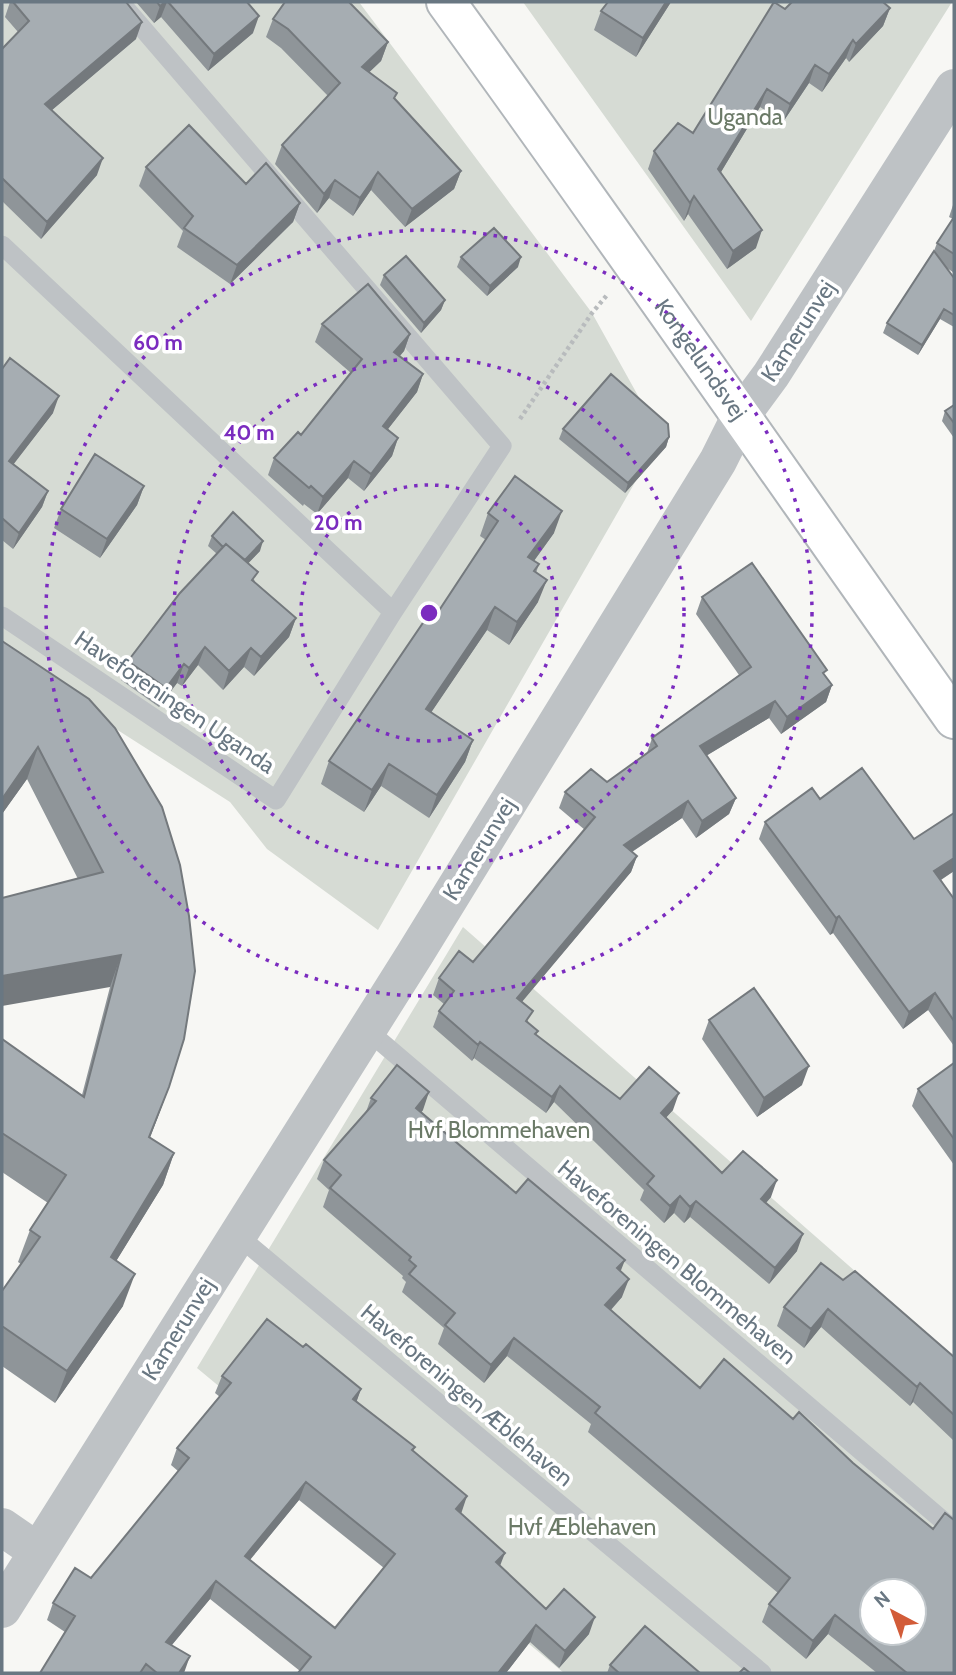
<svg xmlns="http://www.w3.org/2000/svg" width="956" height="1675" font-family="Cabin,sans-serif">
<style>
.green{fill:#d6dbd4;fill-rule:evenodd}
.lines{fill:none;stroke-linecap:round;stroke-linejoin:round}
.secondary-casing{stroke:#b1b6ba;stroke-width:42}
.path{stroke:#b8bbbd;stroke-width:4.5;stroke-dasharray:3.5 3.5;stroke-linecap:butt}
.lane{stroke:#bec2c5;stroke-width:19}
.street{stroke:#bec2c5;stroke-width:38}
.secondary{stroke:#fff;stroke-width:38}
.wall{fill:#8f9599;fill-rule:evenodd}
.shaded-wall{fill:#74797d}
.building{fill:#a6adb2;stroke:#74797d;stroke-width:2;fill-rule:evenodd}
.ring{fill:none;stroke:#7b2cbf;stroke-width:3.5;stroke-dasharray:3.5 7}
.labels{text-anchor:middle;stroke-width:7;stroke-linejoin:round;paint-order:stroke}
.park-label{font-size:23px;fill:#6b7a67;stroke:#fff}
.street-label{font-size:23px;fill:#697782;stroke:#fff}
.centre{fill:#7b2cbf;stroke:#fff;stroke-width:3.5}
.ring-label{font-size:21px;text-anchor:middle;font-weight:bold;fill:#7b2cbf;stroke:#fff;stroke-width:7;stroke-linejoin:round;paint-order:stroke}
</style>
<rect width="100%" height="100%" fill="#f7f7f4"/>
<!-- green -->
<path class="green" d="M2 2H359L592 313 661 437 378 930 267 849 230 802 2 656Z
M523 2H952L751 321Z
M463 927 954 1358V1673H564L197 1368ZM872 1591H914V1633H872Z"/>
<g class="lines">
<!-- secondary casing -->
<g class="secondary-casing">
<g id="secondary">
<path id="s1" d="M446 2C618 239 785 480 954 719"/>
</g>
</g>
<!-- path -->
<path class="path" d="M520 419 592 313 607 295"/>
<!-- lane -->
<path class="lane" d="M2 245 393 612
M2 616 276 800 393 612 502 446 120 2
M367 1030 954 1530
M237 1235 762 1673"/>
<!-- street -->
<path class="street" d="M2 1527 37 1551
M2 1609 415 954 718 461 740 417 771 375 954 88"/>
<!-- secondary -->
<use href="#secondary" class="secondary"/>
</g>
<!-- wall -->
<path class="wall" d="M10 2H126L136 39 52 110 97 175 41 239 2 201V49L18 32 5 17Z
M136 2H247L253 33 208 71 161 17 154 23Z
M671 2 636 57 594 30 601 11Z
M890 8 883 26 849 62 846 58 822 92 809 83 783 122 760 107 721 172 756 248 727 269 688 214 684 221 648 169 654 151 693 133 785 9Z
M273 19 388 42 381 61 369 72 461 171 454 189 405 227 371 190 353 216 329 198 317 213 275 164 282 145 328 96 281 48 266 37Z
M146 167 246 184 300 203 293 222 230 284 177 247 183 231 139 186Z
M954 202V273L947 268 954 278V327L940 319 918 355 883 333 887 323 934 251 937 243 953 219 949 217Z
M461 257 518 267 487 296 457 267Z
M384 275 445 300 441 310 421 333 380 285Z
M322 324 410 334 404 351 400 356 423 374 417 392 388 429 398 438 392 456 364 491 348 478 317 514 304 504 303 506 268 475 274 458 301 435 351 373 315 342Z
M2 369 53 413 13 464 48 491 42 507 13 549 2 540Z
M954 405V438L942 421 945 411Z
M563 429 669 437 666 447 625 493 559 439Z
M144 486 137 505 100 558 54 528 61 509Z
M488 513 554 533 534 561 539 564 536 573 538 602 509 645 487 630 431 712 473 740 465 762 429 818 381 786 364 812 321 784 329 761 434 618 486 540 480 536Z
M212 536 260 551 248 563 255 582 296 618 289 637 254 676 244 667 223 690 198 665 182 686 177 683 159 707 121 680 128 661 217 554 208 546Z
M702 597 825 675 832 685 826 702 781 734 769 718 706 756 736 798 729 814 696 838 682 818 632 852 637 856 631 872 521 1002 529 1024 538 1031 536 1035 620 1099 673 1110 665 1118 722 1173 771 1197 766 1203 797 1251 769 1284 690 1217 684 1223 674 1213 664 1223 640 1200 644 1190 554 1102 546 1113 474 1058 472 1061 433 1027 439 1011 444 1004 433 995 439 978 473 962 585 830 559 808 565 792 607 782 647 753 652 738 739 675 696 614Z
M2 641 89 699 169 1087 150 1138 174 1153 163 1185 116 1261 123 1306 55 1403 2 1366V1291L21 1264 18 1262 30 1230 48 1203 2 1172V1039L82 1095 110 987 78 879 27 779 2 814Z
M820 799 914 839 954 813V871L941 880 954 899V1046L928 1010 903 1029 833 933 830 935 759 839 765 822Z
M709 1020 802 1085 757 1117 702 1039Z
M954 1063V1165L912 1106 918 1089Z
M371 1098 423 1110 421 1112 516 1193 620 1271 622 1297 611 1310 954 1673H877L828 1634 806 1659 762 1622 769 1604 778 1593 588 1432 591 1424 507 1356 484 1383 438 1344 444 1328 402 1292 406 1282 402 1278 403 1276 323 1207 329 1190 317 1179 324 1160 366 1112Z
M843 1280 954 1357V1441L913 1402 910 1406 821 1327 804 1348 777 1326 784 1307Z
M303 1347 361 1389 356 1402 415 1447 413 1451 500 1566 546 1609 589 1634 559 1668 530 1642 506 1673H298L300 1671 210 1599 172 1645 184 1673H40L65 1632 47 1620 53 1603 91 1578 178 1471 171 1465 177 1448 220 1397 215 1393 222 1376ZM299 1500 384 1568 335 1628 250 1560Z
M610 1665 700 1673H607Z"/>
<!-- shaded-wall -->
<path class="shaded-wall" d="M165 2H167L161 17 154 23 160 6Z
M666 2H671L636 57 643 38Z
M890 8 883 26 849 62 856 44Z
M259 16 253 33 208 71 214 54Z
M142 22 136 39 39 121 45 104Z
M853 40 846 58 822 92 829 74Z
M388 42 381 61 356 85 362 67Z
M815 65 809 83 783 122 790 104Z
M767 89 760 107 712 187 718 169Z
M103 158 97 175 41 239 47 222Z
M461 171 454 189 405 227 412 209Z
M378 172 371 190 353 216 360 198Z
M335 180 329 198 317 213 324 194Z
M694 196 688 214 684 221 690 203Z
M300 203 293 222 230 284 237 265Z
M762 230 756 248 727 269 733 251Z
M521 257 518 267 487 296 490 286Z
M445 300 441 310 421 333 424 323Z
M944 309 940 319 918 355 922 345Z
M410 334 404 351 388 369 394 352Z
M423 374 417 392 377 443 383 426Z
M59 396 53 413 3 478 9 461Z
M669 437 666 447 625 493 628 483Z
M398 438 392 456 364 491 371 474Z
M354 461 348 478 317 514 323 497Z
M144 486 137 505 100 558 107 539Z
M48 491 42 507 13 549 19 533Z
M562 511 554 533 520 580 528 557Z
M263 541 260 551 238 574 241 564Z
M547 580 538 602 509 645 517 622Z
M495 607 487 630 418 732 426 709Z
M296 618 289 637 254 676 261 657Z
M205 647 198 665 182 686 189 668Z
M251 648 244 667 223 690 229 671Z
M184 664 177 683 159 707 166 688Z
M832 685 826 702 781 734 787 717Z
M775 701 769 718 694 763 700 746Z
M473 740 465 762 429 818 437 795Z
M38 747 27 779 2 814V799Z
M389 764 381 786 364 812 372 790Z
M736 798 729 814 696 838 702 821Z
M688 801 682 818 618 861 624 845Z
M637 856 631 872 511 1015 517 998Z
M954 858V871L928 888 934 871Z
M839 916 833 933 830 935 836 918Z
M121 955 110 987 2 1006V976Z
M935 993 928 1010 903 1029 909 1012Z
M480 1042 474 1058 472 1061 478 1045Z
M809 1066 802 1085 757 1117 764 1098Z
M560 1086 554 1102 546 1113 552 1097Z
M169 1087 157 1119 137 1169 149 1137Z
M429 1092 423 1110 410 1126 416 1108Z
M679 1093 673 1110 655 1130 661 1113Z
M174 1153 163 1185 99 1289 111 1257Z
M777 1180 771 1197 755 1215 761 1199Z
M680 1196 674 1213 664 1223 670 1206Z
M696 1201 690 1217 684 1223 690 1207Z
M803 1234 797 1251 769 1284 775 1268Z
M625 1260 618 1278 617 1268Z
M135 1274 123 1306 55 1403 67 1371Z
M629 1279 622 1297 598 1324 605 1305Z
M828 1309 821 1327 804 1348 811 1329Z
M514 1338 507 1356 484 1383 491 1365Z
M920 1383 913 1402 910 1406 917 1387Z
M361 1389 355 1406 353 1399Z
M306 1482 299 1500 239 1573 245 1556Z
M467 1496 461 1514 456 1509Z
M505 1553 498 1571 496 1562Z
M216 1581 210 1599 160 1659 166 1642Z
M835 1615 828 1634 806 1659 813 1641Z
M595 1617 589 1634 559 1668 565 1651Z
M536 1625 530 1642 506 1673H498Z
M190 1656 184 1673H179Z"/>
<!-- building -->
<path class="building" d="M13 2H126L142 22 45 104 103 158 47 222 2 178V49L29 21Z
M157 2H165L160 6Z
M168 2H247L259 16 214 54Z
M285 2H349L388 42 362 67 397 93 394 98 461 171 412 209 378 172 360 198 335 180 324 194 282 145 340 83 288 29 273 19Z
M608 2H666L643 38 601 11Z
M774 2 785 9 792 2H883L890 8 856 44 853 40 829 74 815 65 790 104 767 89 718 169 762 230 733 251 694 196 690 203 654 151 678 123 693 133Z
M189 125 246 184 266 163 300 203 237 265 184 228 193 216 146 167Z
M954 217V254L937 243Z
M494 228 521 257 490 286 461 257Z
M934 251 954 278V315L944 309 922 345 887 323Z
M406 256 445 300 424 323 384 275Z
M368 284 410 334 394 352 423 374 383 426 398 438 371 474 354 461 323 497 311 486 309 488 274 458 298 432 301 435 362 359 322 324Z
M10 358 59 396 9 461 48 491 19 533 2 518V369Z
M611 374 668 424 669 437 628 483 563 429Z
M954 405V423L945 411Z
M95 454 144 486 107 539 61 509Z
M515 476 562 511 528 557 539 564 534 571 547 580 517 622 495 607 426 709 473 740 437 795 389 764 372 790 329 761 429 614 434 618 498 521 488 513Z
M233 512 263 541 245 560 226 544 223 547 212 536Z
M226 544 258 572 252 580 296 618 261 657 251 648 229 671 205 647 189 668 184 664 166 688 128 661 180 593Z
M752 563 827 670 823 673 832 685 787 717 775 701 700 746 736 798 702 821 688 801 624 845 637 856 517 998 533 1011 526 1021 538 1031 535 1034 620 1099 649 1067 679 1093 661 1113 722 1173 743 1151 777 1180 761 1199 803 1234 775 1268 696 1201 690 1207 680 1196 670 1206 647 1184 654 1176 560 1086 552 1097 480 1042 478 1045 439 1011 454 991 439 978 459 951 473 962 595 817 565 792 591 769 607 782 657 746 652 738 751 667 702 597Z
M2 641 89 699 115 728 162 807 180 865 189 916 195 971 184 1039 169 1087 149 1137 174 1153 111 1257 135 1274 67 1371 2 1326V1291L40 1237 30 1230 66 1175 2 1133V1039L84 1097 121 955 2 976V898L103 872 38 747 2 799Z
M862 768 914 839 954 813V858L934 871 954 899V1021L935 993 909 1012 839 916 836 918 765 822 812 788 820 799Z
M754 988 809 1066 764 1098 709 1020Z
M954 1063V1139L918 1089Z
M397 1065 429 1092 416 1108 516 1193 528 1179 625 1260 617 1268 629 1279 605 1305 700 1388 724 1359 793 1419 799 1412 853 1463 933 1529 945 1513 954 1520V1673H907L835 1615 813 1641 769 1604 790 1578 595 1413 600 1407 514 1338 491 1365 445 1325 455 1313 409 1274 416 1266 409 1260 411 1257 330 1188 341 1175 324 1160 376 1101 371 1098ZM872 1591H914V1633H872Z
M821 1263 843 1280 855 1271 954 1357V1415L920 1383 917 1387 828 1309 811 1329 784 1307Z
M267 1319 303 1347 306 1344 361 1389 353 1399 415 1447 412 1450 467 1496 456 1509 505 1553 496 1562 546 1609 564 1589 595 1617 565 1651 536 1625 498 1673H298L311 1657 216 1581 166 1642 190 1656 179 1673H157L146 1664 140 1673H40L75 1616 53 1603 75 1568 91 1578 189 1458 177 1448 231 1383 222 1376ZM306 1482 395 1554 335 1628 245 1556Z
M645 1626 700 1673H619L610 1665Z
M744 1668 750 1673H739Z"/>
<!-- distance rings -->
<g class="ring">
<circle cx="429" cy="613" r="128"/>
<circle cx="429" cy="613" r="255"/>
<circle cx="429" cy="613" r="383"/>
</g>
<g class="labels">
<!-- park labels -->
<g class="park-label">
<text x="745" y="125">Uganda</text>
<text x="499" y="1138">Hvf Blommehaven</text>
<text x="582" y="1535">Hvf Æblehaven</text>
</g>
<!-- street labels -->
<g class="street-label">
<text transform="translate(798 331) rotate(-57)" y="8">Kamerunvej</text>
<text dy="8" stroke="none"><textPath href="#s1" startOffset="439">Kongelundsvej</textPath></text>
<text transform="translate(175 702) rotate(34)" y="8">Haveforeningen Uganda</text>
<text transform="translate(479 849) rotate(-58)" y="8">Kamerunvej</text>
<text transform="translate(677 1262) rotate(40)" y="8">Haveforeningen Blommehaven</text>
<text transform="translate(178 1329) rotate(-58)" y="8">Kamerunvej</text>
<text transform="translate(467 1395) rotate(40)" y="8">Haveforeningen Æblehaven</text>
</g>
</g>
<circle cx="429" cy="613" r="10" class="centre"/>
<g class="ring-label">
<text x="158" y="350">60 m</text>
<text x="249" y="440">40 m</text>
<text x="338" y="530">20 m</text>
</g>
<!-- border -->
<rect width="956" height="1675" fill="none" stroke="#697782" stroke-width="7"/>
<!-- north arrow -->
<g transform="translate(893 1612) rotate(319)"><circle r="33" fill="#ffffff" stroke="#c3c9cd" stroke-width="2"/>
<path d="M0-5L12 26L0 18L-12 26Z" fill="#d25c39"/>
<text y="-10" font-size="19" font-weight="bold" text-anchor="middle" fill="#697782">N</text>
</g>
</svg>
